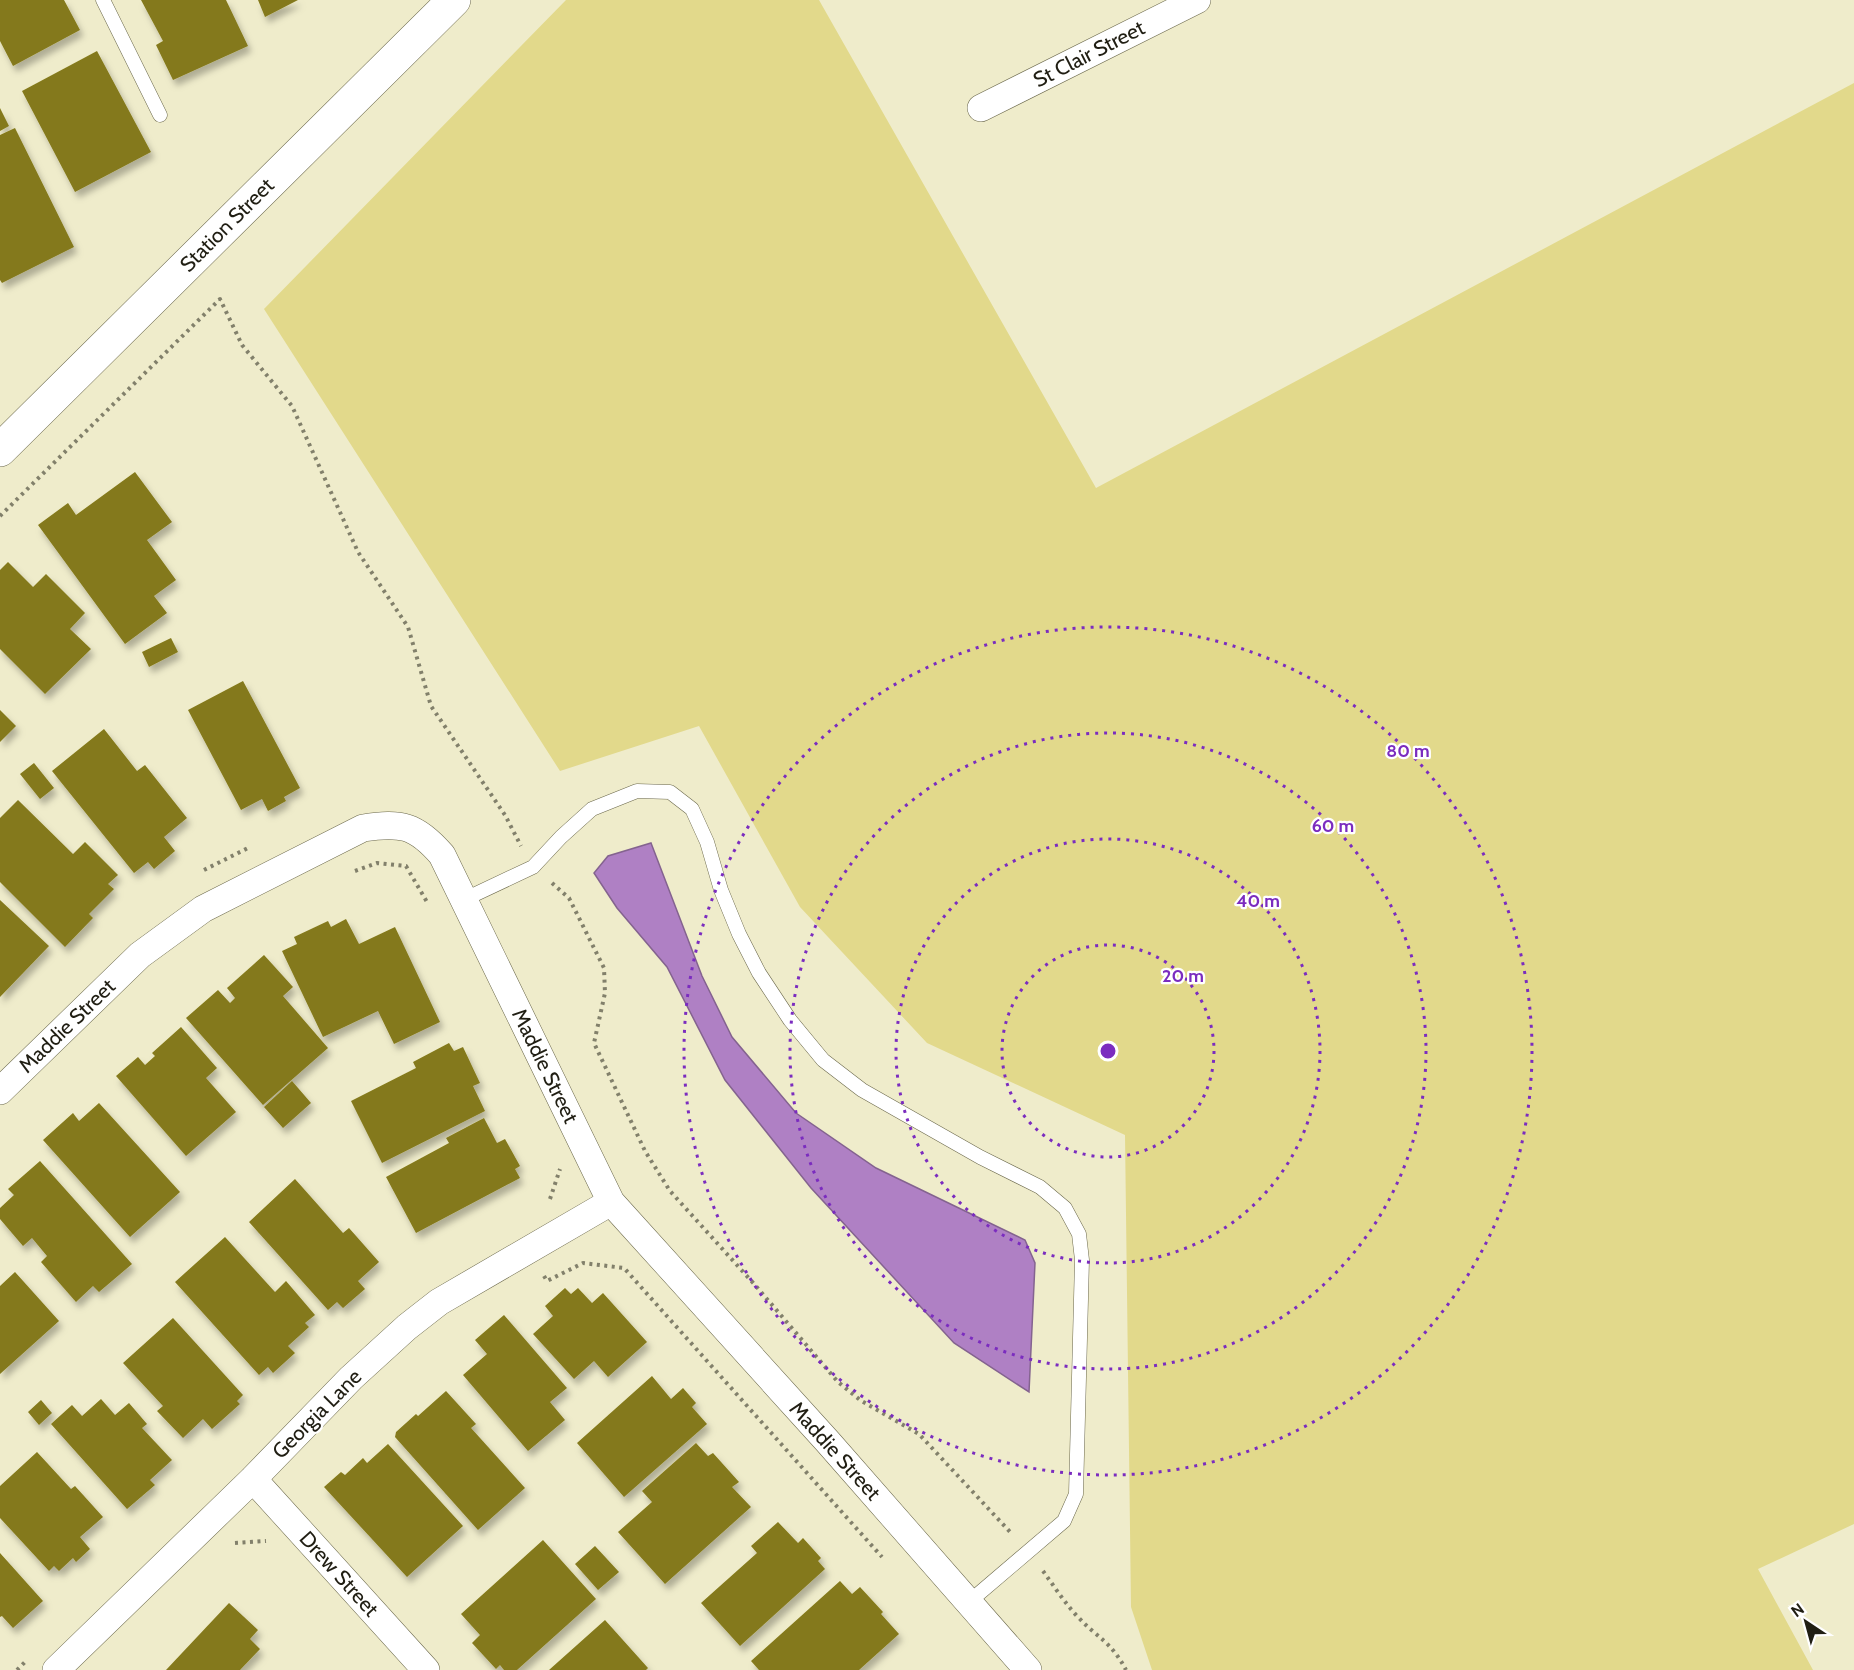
<svg xmlns="http://www.w3.org/2000/svg" width="1854" height="1670" font-family="Cabin,sans-serif">
<style>
.green{fill:#e2d98b}
.water{fill:#af80c4;stroke:#84638f;stroke-width:1.5}
.building{fill:#84791a;filter:url(#shadow)}
.lines{fill:none;stroke-linecap:round;stroke-linejoin:round}
.lane-casing{stroke:#6b684b;stroke-width:15}
.street-casing{stroke:#6b684b;stroke-width:28}
.secondary-casing{stroke:#6b684b;stroke-width:34}
.path{stroke:#82806b;stroke-width:4;stroke-dasharray:3 4.5;stroke-linecap:butt}
.lane{stroke:#fff;stroke-width:14}
.street{stroke:#fff;stroke-width:27}
.secondary{stroke:#fff;stroke-width:33}
.ring{fill:none;stroke:#7b2cbf;stroke-width:3;stroke-dasharray:3 6}
.labels{text-anchor:middle;stroke-width:4.5;stroke-linejoin:round;paint-order:stroke}
.street-label{font-size:21px;fill:#201e13;stroke:#fff}
.centre{fill:#7b2cbf;stroke:#fff;stroke-width:3}
.ring-label{font-size:18px;text-anchor:middle;font-weight:bold;fill:#7b2cbf;stroke:#fff;stroke-width:4.5;stroke-linejoin:round;paint-order:stroke}
</style>
<defs>
<filter id="shadow"><feDropShadow dx="3.5" dy="6" stdDeviation="3" flood-color="#0004"/></filter>
</defs>
<rect width="100%" height="100%" fill="#efeccb"/>
<!-- green -->
<path class="green" d="M566 0H819L1096 488 1854 83V1524L1758 1569 1813 1670H1152L1131 1607 1125 1135 927 1043 800 907 699 726 560 771 264 309Z"/>
<!-- water -->
<path class="water" d="M651 843 702 976 732 1037 796 1113 876 1168 1025 1240 1035 1263 1029 1392 954 1343 811 1188 725 1080 667 967 617 908 594 873 608 856Z"/>
<!-- building -->
<path class="building" d="M0 0H64L80 30 13 66 0 41Z
M141 0H226L248 46 173 80 156 45 163 41Z
M258 0H298L265 17Z
M97 51 151 152 75 192 22 91Z
M0 108 9 126 0 131Z
M15 128 74 247 2 283 0 280V135Z
M135 472 172 522 147 540 176 580 154 596 167 613 125 644 38 525 68 503 76 515Z
M8 562 33 587 46 574 85 613 70 629 91 649 45 694 0 649V570Z
M171 638 178 652 149 667 142 652Z
M243 681 300 788 284 797 286 801 268 811 262 799 241 810 188 710Z
M0 710 16 726 0 742Z
M104 729 137 771 145 765 187 818 164 837 175 851 154 869 148 862 134 873 52 771Z
M34 763 54 788 40 799 20 774Z
M18 800 73 854 85 842 118 875 108 884 114 889 89 914 93 918 65 947 0 882V818Z
M0 900 49 946 0 997Z
M346 919 359 944 395 927 440 1022 394 1044 378 1011 323 1037 282 951 297 944 294 937 328 921 331 927Z
M264 955 293 987 283 996 328 1048 263 1105 186 1018 218 990 230 1003 235 998 227 988Z
M181 1027 217 1068 206 1078 236 1112 186 1156 116 1076 138 1057 145 1065 155 1056 152 1053Z
M449 1043 454 1051 463 1047 480 1083 473 1086 485 1111 382 1163 351 1101 416 1068 413 1062Z
M292 1081 311 1103 283 1128 264 1107Z
M99 1103 180 1192 130 1237 43 1140 73 1113 79 1121Z
M484 1118 497 1143 505 1139 520 1166 515 1169 520 1178 416 1233 386 1177 449 1143 446 1138Z
M40 1161 132 1264 99 1292 93 1286 76 1302 41 1262 47 1256 32 1238 23 1246 0 1219V1208L14 1195 8 1189Z
M295 1179 343 1233 349 1228 379 1262 358 1281 365 1289 343 1308 337 1302 328 1310 249 1222Z
M225 1237 275 1292 286 1281 315 1315 305 1323 309 1327 288 1346 295 1353 273 1373 268 1367 259 1375 175 1282Z
M15 1272 59 1321 0 1374V1286Z
M565 1288 571 1294 578 1288 592 1303 603 1293 647 1342 608 1377 594 1361 574 1379 533 1334 553 1316 545 1306Z
M504 1315 567 1388 550 1402 565 1420 528 1451 463 1375 487 1354 475 1340Z
M173 1318 243 1395 237 1401 240 1404 212 1429 203 1419 183 1438 157 1411 163 1406 123 1363Z
M652 1376 671 1399 683 1388 696 1403 692 1407 707 1424 624 1497 577 1443Z
M446 1391 476 1424 471 1428 525 1488 478 1530 395 1437 396 1432 416 1414 418 1416Z
M101 1399 115 1415 129 1403 147 1424 142 1428 172 1460 150 1480 155 1485 127 1509 51 1424 72 1405 82 1416Z
M41 1400 52 1413 39 1425 28 1412Z
M696 1443 708 1456 713 1453 739 1482 732 1487 751 1507 665 1584 618 1532 652 1502 642 1491Z
M388 1444 463 1526 407 1577 324 1487 341 1472 345 1475 363 1458 367 1463Z
M37 1452 71 1489 75 1486 103 1517 80 1537 90 1549 76 1562 73 1558 59 1571 54 1566 49 1571 0 1518V1486Z
M778 1522 798 1543 803 1538 821 1558 818 1561 825 1569 740 1646 701 1603 757 1553 751 1546Z
M543 1540 596 1599 517 1670H504L500 1665 496 1669 472 1643 480 1635 461 1614Z
M595 1546 619 1572 598 1590 575 1564Z
M0 1553 43 1601 13 1628 2 1616 0 1617Z
M840 1581 852 1594 860 1587 883 1612 881 1614 899 1634 859 1670H759L751 1661Z
M229 1603 258 1630 250 1639 260 1649 240 1670H166Z
M605 1620 648 1668 646 1670H549Z"/>
<g class="lines">
<!-- lane casing -->
<g class="lane-casing">
<path id="lane" d="M103 0 160 115
M463 900 533 867 561 837 592 809 637 791 670 792 692 809 707 842 721 890 739 934 759 973 790 1020 823 1060 862 1090 980 1157 1040 1187 1065 1208 1079 1234 1082 1260 1076 1494 1064 1521 969 1602"/>
</g>
<!-- street casing -->
<g class="street-casing">
<path id="street" d="M981 108 1197 0
M0 1091 140 955 203 909 363 828C401 822 416 825 442 855L611 1202 828 1442 1028 1670
M253 1479 426 1670
M56 1670 253 1479 351 1378 407 1327 439 1302 611 1202"/>
</g>
<!-- secondary casing -->
<g class="secondary-casing">
<path id="secondary" d="M0 450 454 0"/>
</g>
<!-- path -->
<path class="path" d="M0 516 220 299 242 345 292 406 358 552 408 627 431 706 505 815 521 846
M204 870 248 848
M355 871 377 863 406 866 427 902
M552 883 569 898 604 968 605 993 594 1043 645 1151 670 1191 755 1285 838 1382 860 1400 919 1434 1011 1533
M550 1199 560 1169
M544 1276 547 1281 583 1263 624 1268 882 1557
M235 1543 266 1541
M1043 1571C1054 1586 1064 1602 1077 1616 1097 1638 1111 1641 1126 1670
M17 1670 25 1662"/>
<!-- lane -->
<use href="#lane" class="lane"/>
<!-- street -->
<use href="#street" class="street"/>
<!-- secondary -->
<use href="#secondary" class="secondary"/>
</g>
<!-- distance rings -->
<g class="ring">
<circle cx="1108" cy="1051" r="106"/>
<circle cx="1108" cy="1051" r="212"/>
<circle cx="1108" cy="1051" r="318"/>
<circle cx="1108" cy="1051" r="424"/>
</g>
<g class="labels">
<!-- street labels -->
<g class="street-label">
<text transform="translate(1089 54) rotate(-27)" y="7">St Clair Street</text>
<text transform="translate(227 225) rotate(-45)" y="7">Station Street</text>
<text transform="translate(67 1026) rotate(-44)" y="7">Maddie Street</text>
<text transform="translate(545 1066) rotate(64)" y="7">Maddie Street</text>
<text transform="translate(317 1414) rotate(-45)" y="7">Georgia Lane</text>
<text transform="translate(835 1451) rotate(48)" y="7">Maddie Street</text>
<text transform="translate(339 1574) rotate(48)" y="7">Drew Street</text>
</g>
</g>
<circle cx="1108" cy="1051" r="9" class="centre"/>
<g class="ring-label">
<text x="1408" y="757">80 m</text>
<text x="1333" y="832">60 m</text>
<text x="1258" y="907">40 m</text>
<text x="1183" y="982">20 m</text>
</g>
<!-- north arrow -->
<g transform="translate(1806 1622) rotate(324)" stroke="#ffffff" stroke-width="4.5" paint-order="stroke">
<path d="M0-4.5L10 22L0 15L-10 22Z" fill="#201e13"/>
<text y="-9" font-size="16" font-weight="bold" text-anchor="middle" fill="#201e13">N</text>
</g>
</svg>
